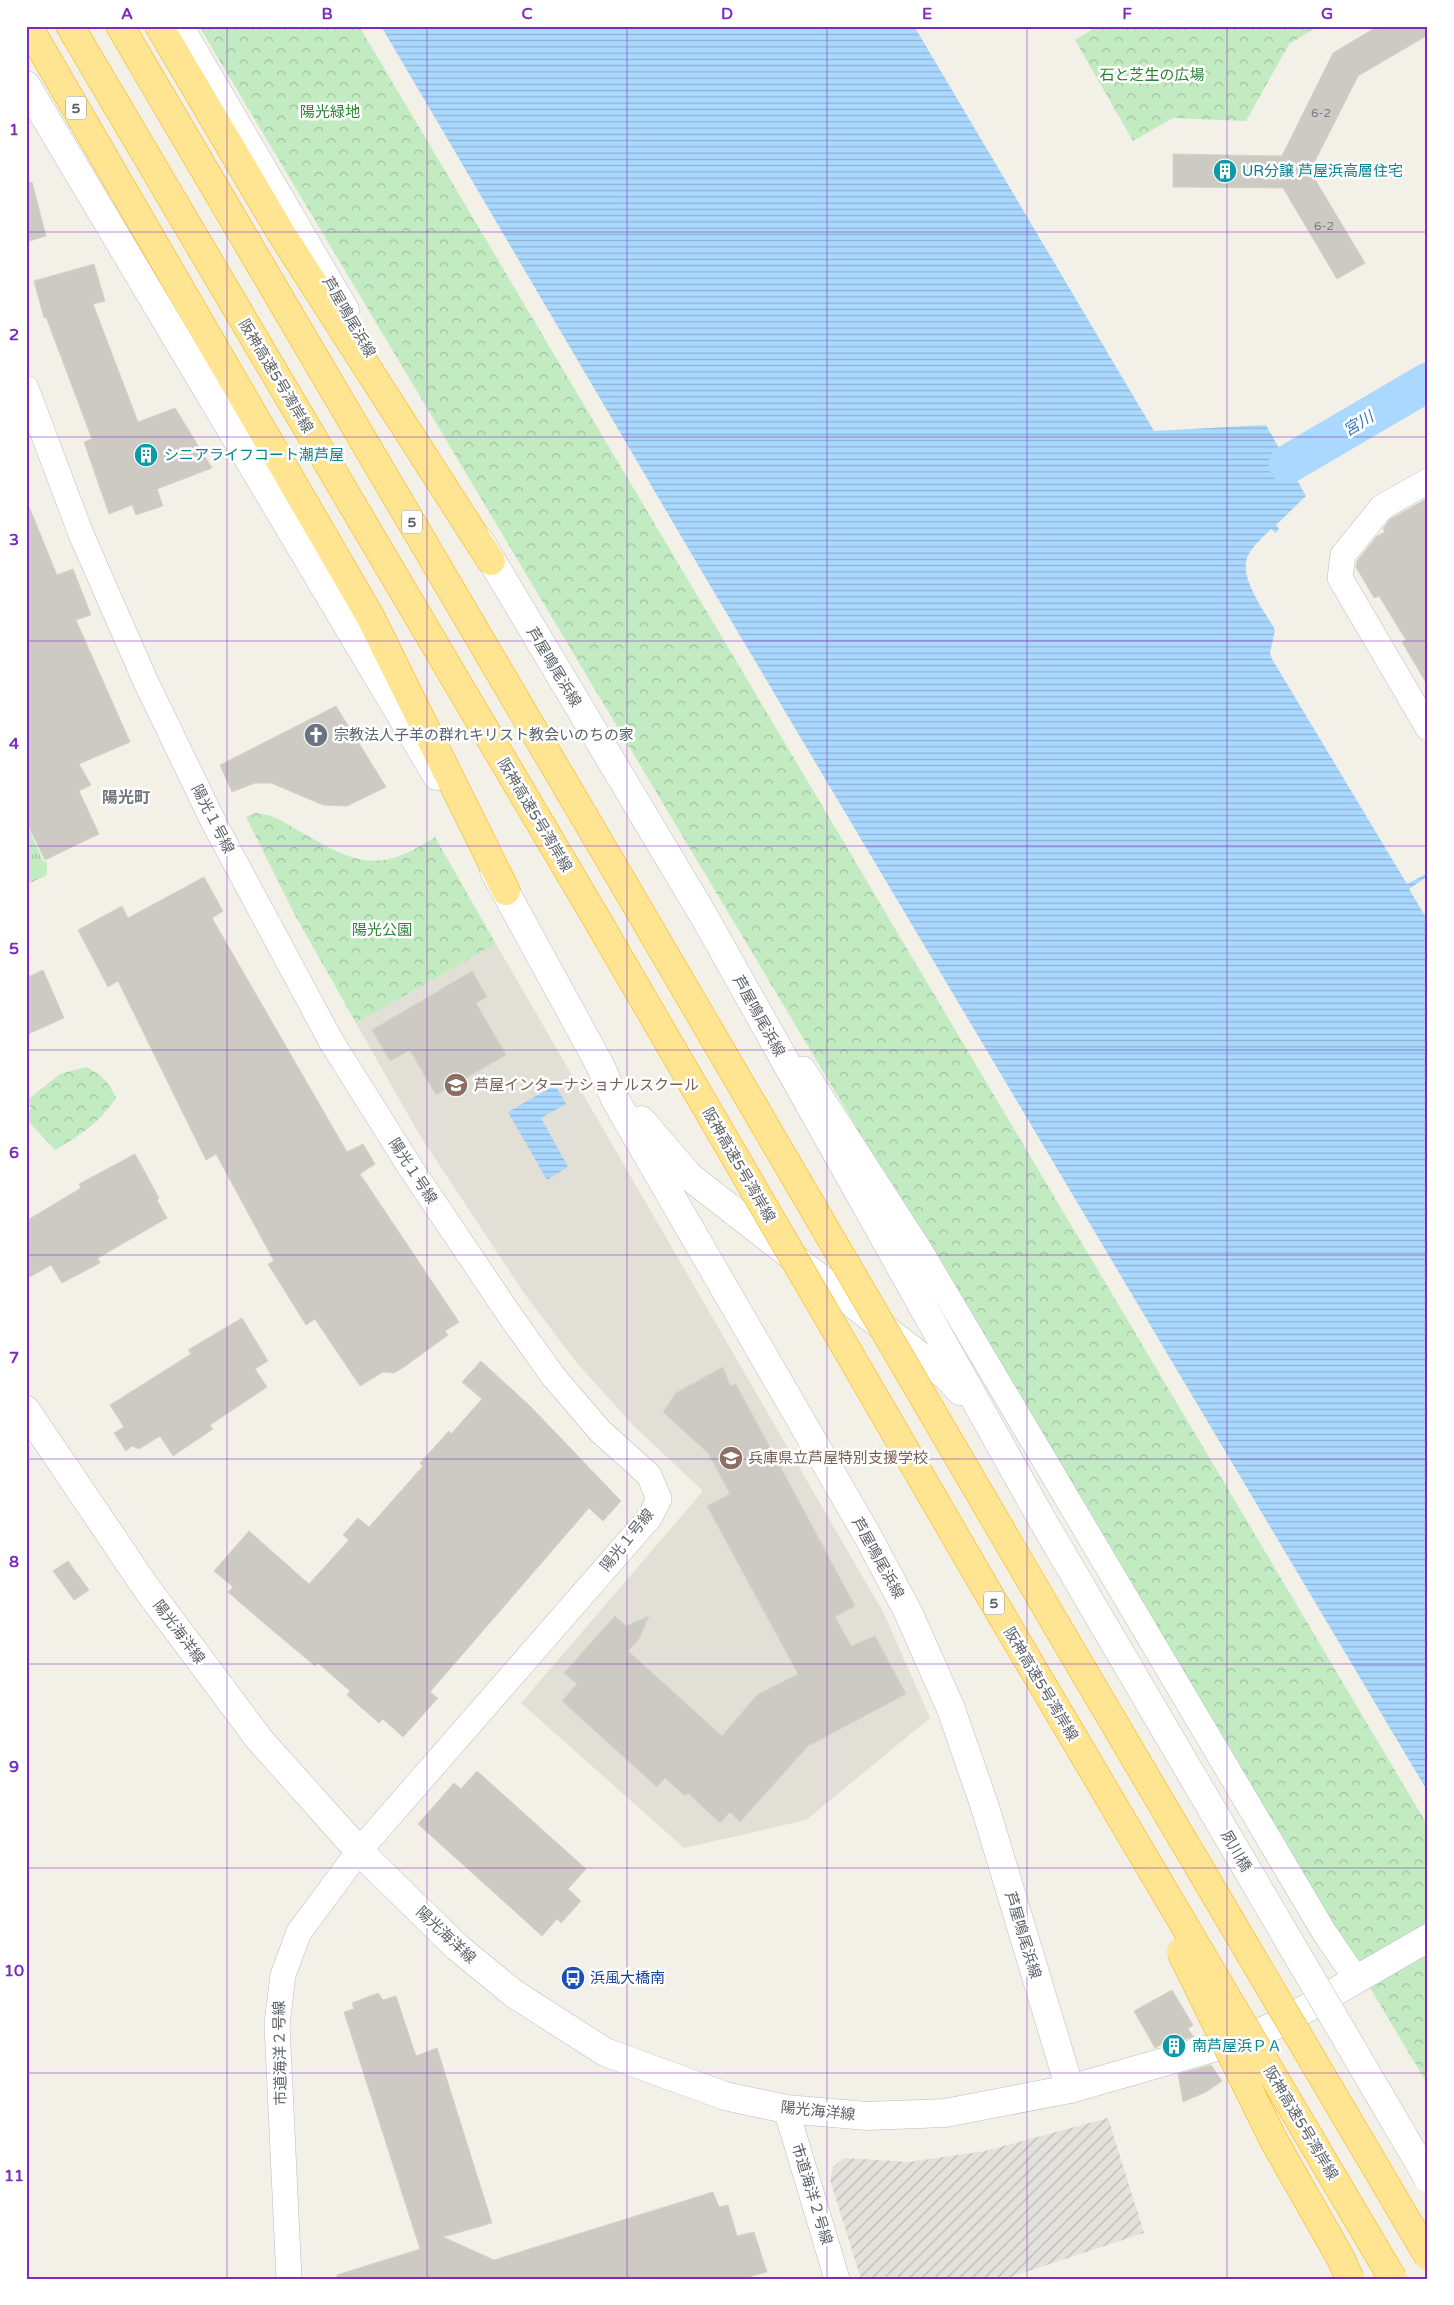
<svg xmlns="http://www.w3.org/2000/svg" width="1454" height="2305" font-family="'Varela Round','Noto Sans JP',sans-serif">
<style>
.industrial{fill:url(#industrial-furrows)}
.education{fill:#e2dfd6}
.grass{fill:url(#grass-tufts)}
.forest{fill:url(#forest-crowns)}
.water{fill:url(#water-rules)}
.pier{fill:#f2f0e7}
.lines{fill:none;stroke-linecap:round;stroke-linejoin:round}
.river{stroke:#aad8ff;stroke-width:39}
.building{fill:#cdcac4;stroke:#d7d2c4}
.minor-casing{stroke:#b9bdc1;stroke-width:26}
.tertiary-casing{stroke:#b9bdc1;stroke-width:29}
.secondary-casing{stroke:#babec4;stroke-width:29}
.motorway-casing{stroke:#f9af00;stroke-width:29}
.minor{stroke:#fff;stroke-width:25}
.tertiary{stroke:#fff;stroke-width:28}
.secondary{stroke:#fff;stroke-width:28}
.motorway{stroke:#ffe591;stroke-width:28}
.secondary-bridge-casing{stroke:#babec4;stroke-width:29;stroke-linecap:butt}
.motorway-bridge-casing{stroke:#f9af00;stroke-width:29;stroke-linecap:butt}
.secondary-bridge{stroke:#fff;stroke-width:28}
.motorway-bridge{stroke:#ffe591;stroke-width:28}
.grid{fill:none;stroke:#7b2cbf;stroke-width:1;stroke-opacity:0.55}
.labels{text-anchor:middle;stroke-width:5;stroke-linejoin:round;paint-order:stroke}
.number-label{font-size:12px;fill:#7a7d80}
.shield{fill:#fff;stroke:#8e9296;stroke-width:1}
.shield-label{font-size:14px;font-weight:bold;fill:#5e6369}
.park-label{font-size:15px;fill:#2b8231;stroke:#fff}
.culture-label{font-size:15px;fill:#0d838f;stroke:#fff;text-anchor:start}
.street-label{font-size:15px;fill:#5e6369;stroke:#fff}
.worship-label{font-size:15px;fill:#5b616d;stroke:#fff;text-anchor:start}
.education-label{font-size:15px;fill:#785e54;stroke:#fff;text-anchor:start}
.transit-label{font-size:15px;fill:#164399;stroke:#fff;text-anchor:start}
.water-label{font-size:16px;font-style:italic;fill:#3a78bd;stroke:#fff}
.neighbourhood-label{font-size:16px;font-weight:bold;fill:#6f757b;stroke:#fff}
.neatline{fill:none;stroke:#7b2cbf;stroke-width:2}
.grid-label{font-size:16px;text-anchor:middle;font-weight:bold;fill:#7b2cbf}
</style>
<defs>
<pattern id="industrial-furrows" width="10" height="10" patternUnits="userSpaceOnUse" patternTransform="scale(1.25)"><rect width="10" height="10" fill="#e3e1db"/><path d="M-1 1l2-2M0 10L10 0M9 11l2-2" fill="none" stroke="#bbbab6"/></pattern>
<pattern id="grass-tufts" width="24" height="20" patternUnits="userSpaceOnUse" patternTransform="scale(1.25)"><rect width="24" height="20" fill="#c2ebc2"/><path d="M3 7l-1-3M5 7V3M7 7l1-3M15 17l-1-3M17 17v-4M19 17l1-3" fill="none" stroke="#a1c2a2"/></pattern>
<pattern id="forest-crowns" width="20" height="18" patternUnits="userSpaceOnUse" patternTransform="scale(1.25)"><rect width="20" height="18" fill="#c2ebc2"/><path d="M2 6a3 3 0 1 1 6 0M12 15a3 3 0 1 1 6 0" fill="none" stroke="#a1c2a2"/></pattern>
<pattern id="water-rules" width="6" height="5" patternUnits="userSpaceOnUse" patternTransform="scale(1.25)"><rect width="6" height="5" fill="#aad8ff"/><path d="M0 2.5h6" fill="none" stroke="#8eb3d2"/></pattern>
</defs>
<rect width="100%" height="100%" fill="#f2f0e7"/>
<!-- industrial -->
<path class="industrial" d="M1108 2118 1144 2233 1005 2279H861L830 2180 833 2167 844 2158 909 2162 985 2151Z"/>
<!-- education -->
<path class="education" d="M496 944 883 1612 930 1718 806 1820 684 1848 521 1703 703 1491 634 1426 576 1362 524 1293 419 1134 356 1023Z"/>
<!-- grass -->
<path class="grass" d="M28 827 43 861 47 862V875L26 885Z"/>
<!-- forest -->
<path class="forest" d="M199 26H359L1428 1826V2085Z
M1098 26H1319L1289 44 1246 121 1173 118 1133 141 1075 40Z
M255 813C271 814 283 821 297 830 354 862 376 876 435 837L496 944 356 1023 295 915 246 817Z
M86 1067C102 1075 109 1082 116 1098 100 1122 80 1136 55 1150L26 1119 31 1108 26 1101 60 1074Z"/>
<!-- water -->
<path class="water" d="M381 26H914L1154 431 1266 425 1306 496 1276 525 1279 529 1276 533 1271 529C1264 536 1255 544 1250 552 1235 574 1264 609 1275 630L1270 653 1272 659 1407 884 1426 874 1428 876 1409 889 1428 921V1792L708 582Z
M555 1085 566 1104 541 1118 568 1167 547 1180 508 1112Z"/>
<!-- pier -->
<path class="pier" d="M1421 2203 1428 2215V2279H1217L1213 2272Z"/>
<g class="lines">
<!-- river -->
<path class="river" d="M1288 464 1428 382"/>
</g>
<!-- building -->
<path class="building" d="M1378 26H1428V35L1358 76 1310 171 1365 263 1337 279 1283 188 1173 187V154L1282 156 1333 53Z
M32 182 46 236 26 242V183Z
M94 264 105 301 93 304 138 422 175 408 212 468 157 489 163 506 136 515 132 505 109 514 84 442 92 439 46 317 44 318 34 281Z
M1428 498V686L1402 642 1406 640 1379 596 1374 598 1356 567 1357 561 1377 536 1385 532 1383 529 1390 519Z
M26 499 57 575 73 569 91 615 76 620 130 742 79 764 91 785 79 791 99 834 45 860 26 821Z
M336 706 386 787 347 806 323 805 271 783H255L232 792 220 765Z
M204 877 223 911 212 918 347 1152 363 1144 375 1164 360 1174 459 1322 445 1331 448 1335 404 1367 394 1373 383 1372 360 1386 315 1319 306 1325 268 1264 274 1261 216 1154 206 1160 118 981 108 987 78 930 122 906 128 918Z
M43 970 64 1018 26 1035V978Z
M472 971 487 997 476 1003 506 1055 436 1095 410 1050 390 1061 372 1030Z
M135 1154 159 1198 157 1200 167 1218 98 1258 100 1263 62 1283 51 1265 26 1279V1221L81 1188 79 1184Z
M242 1318 268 1361 255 1369 267 1387 210 1425 213 1429 173 1456 160 1436 139 1449 132 1446 126 1451 114 1433 124 1427 110 1405 191 1354 188 1350Z
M481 1361 531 1407 621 1501 603 1521 589 1508 430 1692 438 1698 403 1737 383 1719 379 1723 347 1695 350 1691 318 1663 315 1666 259 1619 228 1592 233 1587 214 1571 249 1531 309 1584 349 1540 343 1535 358 1518 369 1527 423 1466 420 1463 449 1431 451 1434 482 1399 462 1382Z
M723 1367 730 1386 736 1384 855 1606 835 1617 851 1646 875 1636 906 1694 808 1746 740 1822 730 1812 720 1823 688 1793 685 1796 665 1778 657 1787 562 1701 577 1684 564 1673 615 1616 626 1626 649 1616 639 1639 628 1651 722 1736 757 1695 798 1674 707 1506 730 1494 708 1453 663 1412 676 1393Z
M68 1561 89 1590 74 1600 53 1571Z
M477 1771 586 1869 568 1889 581 1901 561 1923 557 1919 542 1936 418 1824 454 1783 461 1789Z
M1172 1990 1193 2025 1188 2029 1194 2037 1172 2043 1171 2039 1155 2048 1134 2011Z
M378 1993 383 2000 396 1996 416 2056 437 2048 492 2223 443 2237 494 2260 713 2192 719 2207 728 2205 737 2236 754 2232 767 2272 752 2276 753 2279H337V2275L420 2249 344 2012 354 2009 352 2003Z
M1211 2065 1222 2081 1206 2092 1183 2102 1178 2074Z"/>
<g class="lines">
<!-- minor casing -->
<g class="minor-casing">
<path id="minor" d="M26 388 81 534 145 680 214 823 331 1041 410 1167 511 1317 553 1376 600 1431 649 1475 659 1499 650 1517 359 1851 299 1932 283 1975 277 2024 289 2279
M1428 481 1382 507 1343 555 1340 578 1428 728
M803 1069 921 1252 1324 1932 1357 1980
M786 2109 837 2279"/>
</g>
<!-- tertiary casing -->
<g class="tertiary-casing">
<path id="tertiary" d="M26 1410 147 1589 259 1739 359 1851 457 1947 513 1993 605 2052 725 2096 786 2109 867 2116 945 2113 1070 2089 1244 2039 1281 2023 1428 1938"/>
</g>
<!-- secondary casing -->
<g class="secondary-casing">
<path id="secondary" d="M179 26 345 310
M26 85 437 776
M480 541 705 918 1044 1523
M494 871 600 1065 616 1101 866 1533 908 1612 951 1709 985 1807 1070 2089
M641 1120 690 1177 947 1377 960 1391"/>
</g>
<!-- motorway casing -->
<g class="motorway-casing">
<path id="motorway" d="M28 26 370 616 506 891
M70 26 599 923
M120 26 635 903
M159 26 281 233 491 561"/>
</g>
<!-- minor -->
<use href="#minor" class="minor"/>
<!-- tertiary -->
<use href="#tertiary" class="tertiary"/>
<!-- secondary -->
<use href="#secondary" class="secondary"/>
<!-- motorway -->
<use href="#motorway" class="motorway"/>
<!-- secondary-bridge casing -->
<g class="secondary-bridge-casing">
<path id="secondary-bridge" d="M1044 1523 1428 2178"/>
</g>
<!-- motorway-bridge casing -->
<g class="motorway-bridge-casing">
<path id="motorway-bridge" d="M635 903 1067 1643 1428 2256
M599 923 993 1601 1393 2279
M1181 1952 1274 2141 1340 2257 1350 2279"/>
</g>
<!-- secondary-bridge -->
<use href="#secondary-bridge" class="secondary-bridge"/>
<!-- motorway-bridge -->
<use href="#motorway-bridge" class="motorway-bridge"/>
</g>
<!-- grid -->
<path class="grid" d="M227 26V2279M427 26V2279M627 26V2279M827 26V2279M1027 26V2279M1227 26V2279M26 232H1428M26 437H1428M26 641H1428M26 846H1428M26 1050H1428M26 1255H1428M26 1459H1428M26 1664H1428M26 1868H1428M26 2073H1428"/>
<!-- icons -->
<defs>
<g id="building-disc" transform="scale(1.25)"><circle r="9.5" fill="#0f9aa8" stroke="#fff"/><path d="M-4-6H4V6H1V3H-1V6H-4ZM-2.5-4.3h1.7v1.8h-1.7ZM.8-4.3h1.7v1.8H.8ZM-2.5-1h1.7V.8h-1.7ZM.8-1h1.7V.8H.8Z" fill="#fff"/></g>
<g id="church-disc" transform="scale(1.25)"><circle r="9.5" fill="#6b7280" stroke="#fff"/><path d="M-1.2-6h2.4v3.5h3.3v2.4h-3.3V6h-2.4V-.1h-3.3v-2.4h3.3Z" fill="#fff"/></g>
<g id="school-disc" transform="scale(1.25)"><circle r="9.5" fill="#8d6e63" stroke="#fff"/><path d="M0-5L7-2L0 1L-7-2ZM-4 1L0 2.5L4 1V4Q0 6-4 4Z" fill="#fff"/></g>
<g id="bus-disc" transform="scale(1.25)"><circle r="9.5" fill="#1a4fb4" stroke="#fff"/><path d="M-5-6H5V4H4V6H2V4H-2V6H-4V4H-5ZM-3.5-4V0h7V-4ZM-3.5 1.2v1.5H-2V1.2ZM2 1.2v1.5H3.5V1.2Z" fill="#fff"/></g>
</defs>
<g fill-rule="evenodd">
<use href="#building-disc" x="1225" y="171"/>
<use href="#building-disc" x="146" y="455"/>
<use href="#church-disc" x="316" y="735"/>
<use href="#school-disc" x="456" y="1085"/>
<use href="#school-disc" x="731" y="1458"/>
<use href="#bus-disc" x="573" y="1978"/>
<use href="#building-disc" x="1174" y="2046"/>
</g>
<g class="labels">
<!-- number labels -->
<g class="number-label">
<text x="1321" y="117">6-2</text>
<text x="1324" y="230">6-2</text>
</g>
<!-- shield labels -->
<g class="shield">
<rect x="66" y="96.5" width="20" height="23" rx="4"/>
<rect x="402" y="510.5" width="20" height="23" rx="4"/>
<rect x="984" y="1591.5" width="20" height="23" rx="4"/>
</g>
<g class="shield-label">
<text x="76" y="113">5</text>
<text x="412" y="527">5</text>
<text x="994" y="1608">5</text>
</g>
<!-- park labels -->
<g class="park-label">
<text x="1152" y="80">石と芝生の広場</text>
<text x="330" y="117">陽光緑地</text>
<text x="382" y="935">陽光公園</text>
</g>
<!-- culture labels -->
<g class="culture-label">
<text x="1242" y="176">UR分譲 芦屋浜高層住宅</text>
<text x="164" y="460">シニアライフコート潮芦屋</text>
<text x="1192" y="2051">南芦屋浜ＰＡ</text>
</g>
<!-- street labels -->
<g class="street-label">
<text transform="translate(349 317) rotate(60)" y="5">芦屋鳴尾浜線</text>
<text transform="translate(276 376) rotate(59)" y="5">阪神高速5号湾岸線</text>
<text transform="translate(554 667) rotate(59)" y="5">芦屋鳴尾浜線</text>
<text transform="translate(535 815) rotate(59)" y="5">阪神高速5号湾岸線</text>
<text transform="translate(213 819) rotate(63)" y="5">陽光１号線</text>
<text transform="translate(759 1016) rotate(61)" y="5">芦屋鳴尾浜線</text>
<text transform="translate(739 1165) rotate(60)" y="5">阪神高速5号湾岸線</text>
<text transform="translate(413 1171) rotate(57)" y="5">陽光１号線</text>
<text transform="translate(627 1540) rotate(-51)" y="5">陽光１号線</text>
<text transform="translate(878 1558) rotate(61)" y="5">芦屋鳴尾浜線</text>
<text transform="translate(179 1632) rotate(53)" y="5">陽光海洋線</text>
<text transform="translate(1041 1684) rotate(59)" y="5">阪神高速5号湾岸線</text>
<text transform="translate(1236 1851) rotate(60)" y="5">夙川橋</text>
<text transform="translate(446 1935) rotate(43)" y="5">陽光海洋線</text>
<text transform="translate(1023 1935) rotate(73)" y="5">芦屋鳴尾浜線</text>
<text transform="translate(280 2053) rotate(-91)" y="5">市道海洋２号線</text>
<text transform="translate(818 2111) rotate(6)" y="5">陽光海洋線</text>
<text transform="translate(1301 2123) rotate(59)" y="5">阪神高速5号湾岸線</text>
<text transform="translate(812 2194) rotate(73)" y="5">市道海洋２号線</text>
</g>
<!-- worship labels -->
<g class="worship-label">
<text x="334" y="740">宗教法人子羊の群れキリスト教会いのちの家</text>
</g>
<!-- education labels -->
<g class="education-label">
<text x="474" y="1090">芦屋インターナショナルスクール</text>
<text x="748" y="1463">兵庫県立芦屋特別支援学校</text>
</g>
<!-- transit labels -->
<g class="transit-label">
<text x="590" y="1983">浜風大橋南</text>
</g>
<!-- water labels -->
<g class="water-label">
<text transform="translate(1358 423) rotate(-31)" y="6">宮川</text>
</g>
<!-- neighbourhood labels -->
<g class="neighbourhood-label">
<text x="126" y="803">陽光町</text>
</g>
</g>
<!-- border -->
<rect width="1454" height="2305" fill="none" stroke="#ffffff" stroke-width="55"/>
<rect x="28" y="28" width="1398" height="2250" class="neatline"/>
<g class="grid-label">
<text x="127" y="19">A</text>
<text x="327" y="19">B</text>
<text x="527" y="19">C</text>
<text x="727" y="19">D</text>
<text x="927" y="19">E</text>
<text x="1127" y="19">F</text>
<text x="1327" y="19">G</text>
<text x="14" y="135">1</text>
<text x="14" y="340">2</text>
<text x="14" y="545">3</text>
<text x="14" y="749">4</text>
<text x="14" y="954">5</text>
<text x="14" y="1158">6</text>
<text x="14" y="1363">7</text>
<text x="14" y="1567">8</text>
<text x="14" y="1772">9</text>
<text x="14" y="1976">10</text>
<text x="14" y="2181">11</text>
</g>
</svg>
